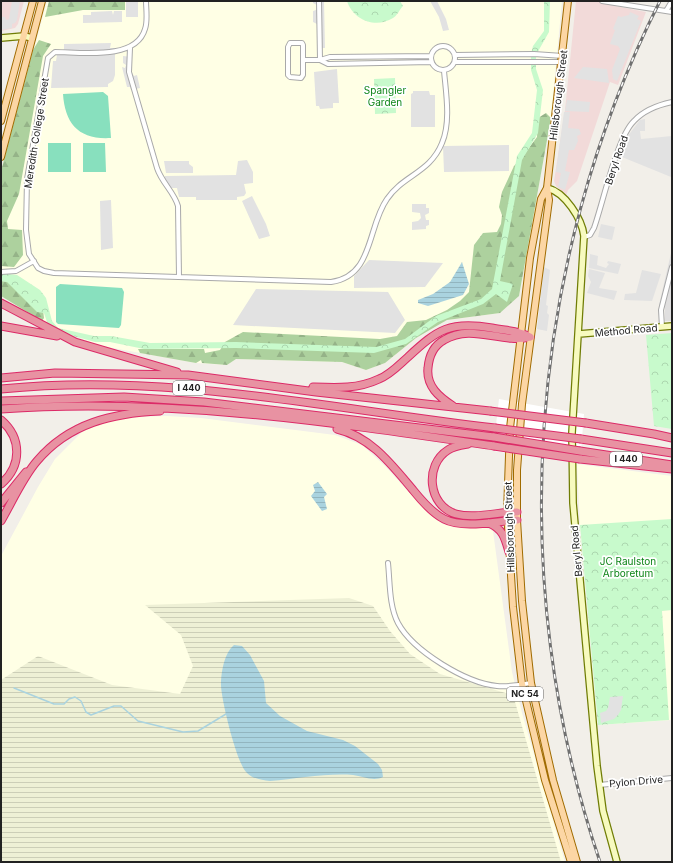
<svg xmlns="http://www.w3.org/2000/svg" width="673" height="863" font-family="Inter,sans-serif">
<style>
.residential{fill:#e0dfdf}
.commercial{fill:#f2dad9}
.education{fill:#ffffe5}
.farmland{fill:url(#farmland-rules)}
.forest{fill:url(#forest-firs)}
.park{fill:url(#park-crowns)}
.pitch{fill:#88e0be}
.parking{fill:#e2e2e2}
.water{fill:url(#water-rules)}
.pier{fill:#fff}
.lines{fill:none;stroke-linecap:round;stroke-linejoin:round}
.stream{stroke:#aad3df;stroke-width:1.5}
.street-casing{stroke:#a9a9a9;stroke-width:6}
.secondary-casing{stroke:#707d05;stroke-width:8}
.primary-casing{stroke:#a06b00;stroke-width:8}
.highway-casing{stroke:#dc2a67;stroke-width:9}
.street{stroke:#fff;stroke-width:4}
.secondary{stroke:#f7fabf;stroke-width:5.5}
.primary{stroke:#fcd6a4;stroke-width:6}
.highway{stroke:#e892a2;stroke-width:7}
.rail-casing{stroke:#707070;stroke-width:3}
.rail{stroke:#fff;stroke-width:1.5;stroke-dasharray:4.5;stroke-linecap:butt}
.highway-bridge-casing{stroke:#dc2a67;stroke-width:9;stroke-linecap:butt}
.highway-bridge{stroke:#e892a2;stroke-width:7}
.labels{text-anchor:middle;stroke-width:3.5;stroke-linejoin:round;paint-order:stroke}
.shield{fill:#fff;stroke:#646464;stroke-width:1}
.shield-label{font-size:9px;font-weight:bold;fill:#222}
.park-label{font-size:10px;fill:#0c8416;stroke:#fff}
.street-label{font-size:10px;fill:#222;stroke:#fff}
</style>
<defs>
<pattern id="farmland-rules" width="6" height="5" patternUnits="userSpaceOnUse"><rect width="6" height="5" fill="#eef0d5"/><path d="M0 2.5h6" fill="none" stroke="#ccceb7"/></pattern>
<pattern id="forest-firs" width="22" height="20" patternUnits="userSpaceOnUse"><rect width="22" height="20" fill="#add19e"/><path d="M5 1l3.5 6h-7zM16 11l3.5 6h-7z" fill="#95b388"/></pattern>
<pattern id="park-crowns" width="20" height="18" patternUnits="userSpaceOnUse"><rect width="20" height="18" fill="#c8facc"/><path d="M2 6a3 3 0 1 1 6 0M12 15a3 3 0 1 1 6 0" fill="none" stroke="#acd6af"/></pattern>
<pattern id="water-rules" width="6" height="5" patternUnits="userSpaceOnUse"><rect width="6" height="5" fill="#aad3df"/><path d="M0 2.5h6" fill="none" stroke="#92b5bf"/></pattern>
</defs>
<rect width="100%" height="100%" fill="#f2efe9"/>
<!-- residential -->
<path class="residential" d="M672 249V321H665V308L659 305Z"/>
<!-- commercial -->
<path class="commercial" d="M1 1H24L18 24 15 28 1 31Z
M576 1H616L615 6 646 12 618 85 610 82 577 181 568 190 566 196 556 186 554 181 565 110Z"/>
<!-- education -->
<path class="education" d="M47 1H562L551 118 519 296 500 313 447 320 416 338 385 363 366 370 342 362 236 359 227 365 196 363 96 345 42 321 1 296V171Z
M167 416 201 418 335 435 362 445 385 466 427 512 443 524 468 527H484L493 531 512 672 522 713 565 862H1V556L38 487 55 459 83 431 108 421 133 417Z
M577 464 672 476V720L598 725 580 525Z"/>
<!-- farmland -->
<path class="farmland" d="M349 598 373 606 390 631 410 654 440 674 513 695 561 862H2L1 680 38 656 112 685 180 694 193 666 181 635 145 605Z"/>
<!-- forest -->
<path class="forest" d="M49 1H125V10H83L45 17Z
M39 40 51 44 43 56 19 194 7 221 8 229 22 230 23 255 14 267 1 266V171L33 50Z
M546 113 551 118 519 296 500 313 447 320 416 338 385 363 366 370 342 362 236 359 227 365 202 363 201 360 196 363 140 353 138 349H204L205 353 220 350 225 342 243 332 380 339 397 336 407 322 426 320 447 310 460 301 469 292 474 245 483 233 497 232 501 224 502 215 499 207 502 192 514 166 523 156 537 137 538 118Z
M1 281 11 282 42 303 44 318 42 321 1 296Z"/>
<!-- park -->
<path class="park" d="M347 1H400L403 6C400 9 397 16 393 18 376 29 353 20 347 1Z
M544 1H550L549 32 536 55V69L543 90 538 133 522 160 500 281 513 284 507 302 496 294 483 304 438 322 406 344 374 353 236 348 144 349 110 342H95L70 335 48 325 44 313 37 312 7 282 1 281V273L17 275 40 290 46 298 52 321 58 328 94 336H111L150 343 236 342 376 347 405 339 436 316 481 299 492 289 517 156 532 133 537 90 531 70V54L533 46 544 31Z
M395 78 396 113 375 114 374 79Z
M672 333V429L654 426 646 335Z
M672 519V610L662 611 669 720 598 725 580 525Z"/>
<!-- pitch -->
<path class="pitch" d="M103 92 108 96 111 138C79 140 65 124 63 94Z
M48 143H71V172H48Z
M83 143H105L106 172H83Z
M60 284 122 288 124 292 121 325 119 328 58 324 56 322V287Z"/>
<!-- parking -->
<path class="parking" d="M12 1H20L17 20 15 23 12 24V28L1 30V17H5L6 20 9 19Z
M126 1H138V17H126Z
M313 1H324L325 48H317V24L313 22V11L316 10 317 5 313 3Z
M430 1H437L446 19 449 30 443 31 439 17Z
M112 11 113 15 114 11H122V22L83 23V15H91V12Z
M630 12 639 16 637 19 641 21 617 81 613 79 612 70 620 49 618 46 610 44 615 30 613 29 618 16 621 17 629 15Z
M111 43 110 48H115V75L113 81 108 84V87L51 88 53 61H56L57 55 64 49V44Z
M123 56 132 57V73L134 76 137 75 140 88 131 90 130 87H127L122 67 125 68 126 65 123 63Z
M583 67 607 69 609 83 574 78Z
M337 69 339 103H333V108L320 109 319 106H316L314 72Z
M413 91H429L430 95H435V127H411V94L413 93Z
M567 100 590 102 589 112 565 111Z
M564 112H570L568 128 579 129 581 134 577 136 578 141 574 150H569L565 171 570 172 565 190 558 187 561 173 556 172Z
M645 119V131H640L641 139 672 136V180L671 177 622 157 627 137 640 120Z
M509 145V171L444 172 443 146Z
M247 160 253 172V183L244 184 246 193 244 196 237 197V200H196V197H179L177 188H170L165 179V176L236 175 238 161Z
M164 161H189V164L193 167V173H166Z
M252 196 266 224 270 236 259 239 242 201Z
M111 200 113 248 101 250 100 201Z
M412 204H426V208H429V213L425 215 426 220H429V225L426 226V229L412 230V222L418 221 421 218 420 213 412 212Z
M601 224 615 227 612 240 598 237Z
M590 254 598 256 597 265 606 268 609 264 607 263 608 261 621 264 618 274 589 268Z
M369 260 443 263 425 287 354 288V276Z
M544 267 550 270 546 305 548 306 547 313 549 315 547 331 537 329Z
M589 269 605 273 599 288 617 291 614 300 587 293 591 282 588 276Z
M642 270 661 274 652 301 624 300 625 294 636 293Z
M256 289 388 292 405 320 395 333 233 325Z
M623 696 621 710 618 715 614 719 601 723 600 713 606 711 608 708 610 697Z"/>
<!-- water -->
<path class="water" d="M462 262 469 284 463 295 428 306 418 303V300L433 294 450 282Z
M318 482 327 494 324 497 327 509 322 511 311 496 315 491 313 485Z
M234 645 242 646 250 655 264 681 266 703 280 716 307 731 343 740 355 746 378 764 382 770 383 777C373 782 363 776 353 775 326 773 297 779 270 781 262 780 253 779 247 773 237 765 221 699 221 685 221 673 224 653 234 645Z"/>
<!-- pier -->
<path class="pier" d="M499 399 584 414 580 462 493 451Z"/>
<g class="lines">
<!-- stream -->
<path class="stream" d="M14 688 54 704H64L69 699 75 697 81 701 86 712 91 715 114 706H121L138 721 183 732 198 731 226 714"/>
<!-- street casing -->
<g class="street-casing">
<path id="street" d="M146 1C146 9 148 21 145 29 136 61 80 52 55 52L48 58 27 179 26 230 29 254 38 268 44 271 54 273 331 282C374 276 367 227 387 199 403 175 430 173 442 143 451 122 446 93 444 71
M319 1 320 60
M602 1 672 12
M666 11 672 1
M290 43H302L303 45V75L301 78 290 77 288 75V47Z
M431 58a12 12 0 1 1 24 0a12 12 0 1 1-24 0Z
M130 48 129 72 157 168C162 183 174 192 178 206L179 277
M455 55 534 54 563 56
M303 60H320L330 57 431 56
M320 60 328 64 432 62
M455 62H562
M584 237 590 235 594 228C603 203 617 137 634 121 644 110 658 105 672 102
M1 272 16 271 34 261
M662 327 661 310 672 267
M388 563C390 582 389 606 398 623 413 651 466 683 497 686 508 687 520 685 531 683
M599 785 672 778"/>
</g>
<!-- secondary casing -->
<g class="secondary-casing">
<path id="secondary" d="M1 38 24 36 32 38
M547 188C565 192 582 219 584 236L572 433 573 503 597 766 603 811 617 862
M579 334 672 326"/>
</g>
<!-- primary casing -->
<g class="primary-casing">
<path id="primary" d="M568 1 547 188 549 200 522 404 517 470V520L522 601 531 683 553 780 577 862
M1 121 33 1
M1 157 42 1
M547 188 541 199 530 258 510 428 507 512 513 607 522 684 545 780 571 862"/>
</g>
<!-- highway casing -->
<g class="highway-casing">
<path id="highway" d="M1 303 75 342 177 372
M1 326 57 336
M1 378 55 373 188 375 316 392 490 411
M313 387C337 388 358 389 379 379 390 375 399 365 408 357 438 329 450 321 492 328 506 331 518 330 530 337
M1 389C169 372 329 409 495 428
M1 401 124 397 204 402 494 437
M453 406C439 397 426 386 428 368 429 356 433 346 444 340 472 323 501 344 530 337
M1 409C165 397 331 422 494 446
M1 420C22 438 22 466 1 484
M586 423 654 434 672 438
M337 429C371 437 391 464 413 490 421 500 432 513 444 519 463 529 497 521 517 520
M581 439 672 453
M468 444C462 445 454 446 448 450 424 465 428 506 456 514 475 519 498 512 517 512
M580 451 672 465
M580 459 672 469
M1 503 26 472
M1 521C12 502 23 477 37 461 69 423 113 413 160 411
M489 523C503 529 505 538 509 552"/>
</g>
<!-- street -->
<use href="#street" class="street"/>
<!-- secondary -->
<use href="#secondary" class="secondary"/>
<!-- primary -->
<use href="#primary" class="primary"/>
<!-- highway -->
<use href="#highway" class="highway"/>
<!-- rail casing -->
<g class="rail-casing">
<path id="rail" d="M600 862C505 581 526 266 660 1"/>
</g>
<!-- rail -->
<use href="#rail" class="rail"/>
<!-- highway-bridge casing -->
<g class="highway-bridge-casing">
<path id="highway-bridge" d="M490 411 586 423
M495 428 581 439
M494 437 580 451
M494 446 580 459"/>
</g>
<!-- highway-bridge -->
<use href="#highway-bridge" class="highway-bridge"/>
</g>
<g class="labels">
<!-- shield labels -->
<g class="shield">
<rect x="173" y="381" width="32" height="14" rx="3"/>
<rect x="610" y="452" width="32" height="14" rx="3"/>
<rect x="507" y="687" width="36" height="14" rx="3"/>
</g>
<g class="shield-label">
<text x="189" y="391">I 440</text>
<text x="626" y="462">I 440</text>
<text x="525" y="697">NC 54</text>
</g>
<!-- park labels -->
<g class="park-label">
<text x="385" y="94">Spangler<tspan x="385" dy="12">Garden</tspan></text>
<text x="628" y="565">JC Raulston<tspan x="628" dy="12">Arboretum</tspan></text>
</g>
<!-- street labels -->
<g class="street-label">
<text transform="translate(558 95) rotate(-83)" y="4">Hillsborough Street</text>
<text transform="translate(36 133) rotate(-81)" y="4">Meredith College Street</text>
<text transform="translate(616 160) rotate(-71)" y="4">Beryl Road</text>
<text transform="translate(626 330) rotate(-5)" y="4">Method Road</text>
<text transform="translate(509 527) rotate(-92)" y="4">Hillsborough Street</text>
<text transform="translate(576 551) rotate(-95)" y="4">Beryl Road</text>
<text transform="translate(636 781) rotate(-5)" y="4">Pylon Drive</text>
</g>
</g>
<!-- border -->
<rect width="673" height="863" fill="none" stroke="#222222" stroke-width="4"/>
</svg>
